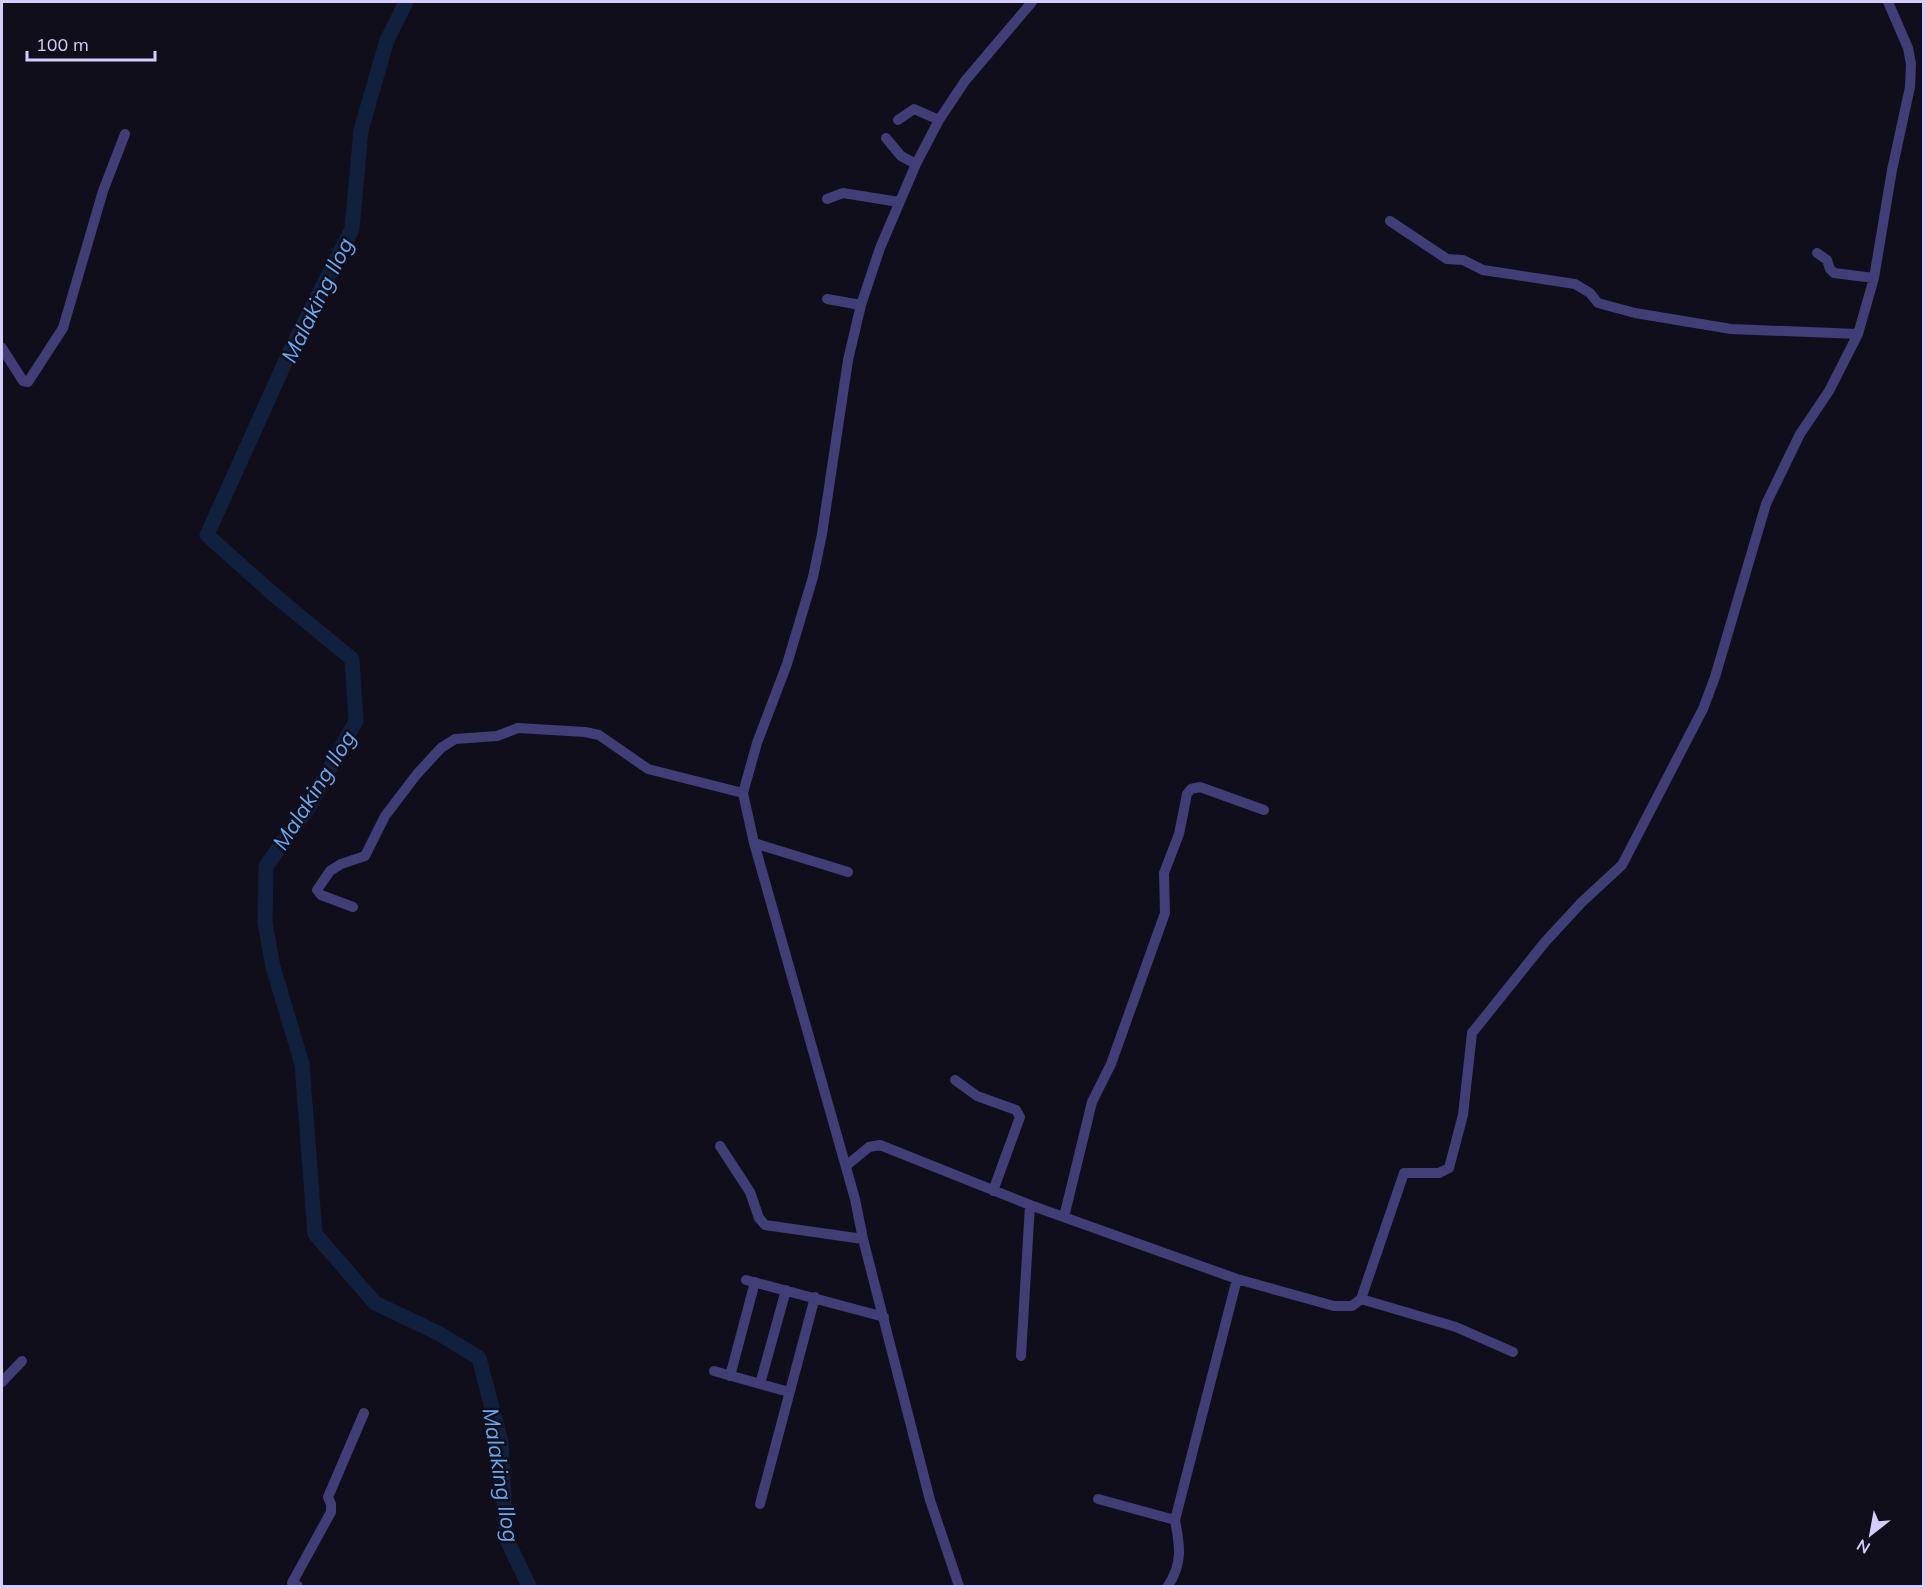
<svg xmlns="http://www.w3.org/2000/svg" width="1925" height="1588" font-family="Mulish,sans-serif">
<style>
.lines{fill:none;stroke-linecap:round;stroke-linejoin:round}
.river{stroke:#11203d;stroke-width:15}
.minor{stroke:#413d77;stroke-width:10}
.labels{text-anchor:middle;stroke-width:5;stroke-linejoin:round;paint-order:stroke}
.water-label{font-size:22px;font-style:italic;fill:#66abf0;stroke:#110e1c}
</style>
<rect width="100%" height="100%" fill="#110e1c"/>
<g class="lines">
<!-- river -->
<path class="river" d="M406 2 387 40 361 130 352 229 292 347 207 535 273 594 352 659 356 721 308 808 266 866 265 923 273 967 302 1064 315 1234 375 1303 440 1334 479 1358 501 1442 506 1538 529 1586"/>
<!-- minor -->
<path class="minor" d="M898 120 914 109 939 120
M886 138 901 156 916 164
M827 199 843 193 899 202
M1390 221 1447 259 1463 260 1483 270 1575 284 1590 293 1598 303 1635 313 1731 329 1858 334
M1817 253 1827 260 1830 269 1834 273 1874 278
M827 299 861 305
M2 348 23 381 28 382 63 328 103 191 125 134
M754 843 848 872
M353 907 321 895 317 890 330 871 341 864 365 856 385 816 417 774 441 748 455 739 497 736 518 728 585 732 599 735 648 769 743 793
M955 1080 977 1096 1016 1110 1020 1117 993 1191
M720 1146 750 1192 759 1218 765 1225 863 1239
M846 1166 869 1147 880 1145 1030 1205 1237 1279 1334 1306H1352L1361 1299 1404 1173H1439L1449 1168 1463 1115 1472 1033 1545 942 1582 902 1622 865 1703 709 1715 677 1766 504 1800 434 1829 391 1858 334 1874 278 1892 170 1910 87 1911 64 1908 48 1888 2
M1064 1217 1092 1102 1111 1064 1165 913 1164 873 1179 834 1187 794 1191 789 1200 787 1264 810
M746 1280 884 1317
M1361 1299 1456 1327 1513 1352
M1021 1356 1030 1205
M714 1371 789 1392
M730 1376 755 1282
M2 1382 22 1361
M760 1384 786 1290
M1098 1499 1175 1520
M760 1504 815 1297
M298 1586 292 1583 331 1512V1504L328 1497 364 1413
M959 1586 930 1500 863 1239 855 1199 754 843 743 793 757 743 787 664 813 577 822 534 848 360 861 305 880 248 916 164 939 120 965 81 1032 2
M1168 1586C1183 1563 1180 1546 1175 1520L1237 1279"/>
</g>
<g class="labels">
<!-- water labels -->
<g class="water-label">
<text transform="translate(317 300) rotate(-64)" y="8">Malaking Ilog</text>
<text transform="translate(314 790) rotate(-58)" y="8">Malaking Ilog</text>
<text transform="translate(501 1475) rotate(81)" y="8">Malaking Ilog</text>
</g>
</g>
<!-- border -->
<rect width="1925" height="1588" fill="none" stroke="#d5cefa" stroke-width="6"/>
<!-- north arrow -->
<g transform="translate(1871 1534) rotate(211)" stroke="#110e1c" stroke-width="4.5" paint-order="stroke">
<path d="M0-4.5L10 22L0 15L-10 22Z" fill="#d5cefa"/>
<text y="-9" font-size="16" font-weight="bold" text-anchor="middle" fill="#d5cefa">N</text>
</g>
<!-- scale -->
<path d="M27 51v9h128v-9" fill="none" stroke="#d5cefa" stroke-width="3"/>
<text x="36" y="51" font-size="18" fill="#d5cefa" stroke="#110e1c" stroke-width="4.5" paint-order="stroke">100 m</text>
</svg>
